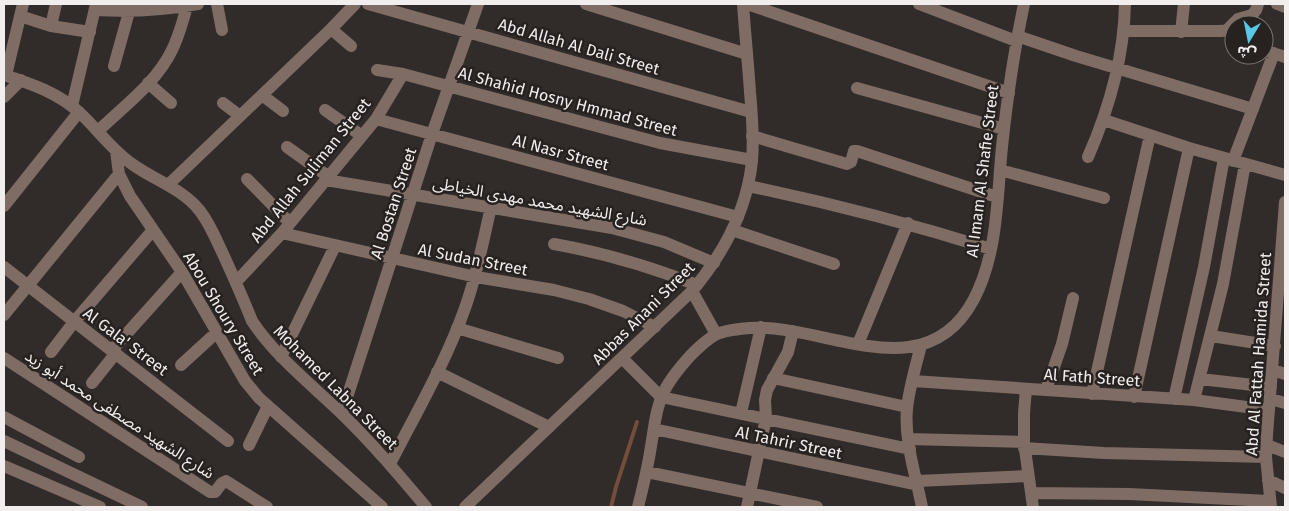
<svg xmlns="http://www.w3.org/2000/svg" width="1289" height="511" font-family="'Fira Sans','Noto Sans Arabic',sans-serif">
<style>
.lines{fill:none;stroke-linecap:round;stroke-linejoin:round}
.stream{stroke:#754d3a;stroke-width:4}
.minor{stroke:#7f6c64;stroke-width:12}
.tertiary{stroke:#7f6c64;stroke-width:12}
.labels{text-anchor:middle;stroke-width:5;stroke-linejoin:round;paint-order:stroke}
.street-label{font-size:16px;fill:#f2eeed;stroke:#272220}
</style>
<rect width="100%" height="100%" fill="#312c2a"/>
<g class="lines">
<!-- stream -->
<path class="stream" d="M611 507 616 487 637 422"/>
<!-- minor -->
<path class="minor" d="M217 4 222 30
M368 4 751 112
M586 4 747 54
M747 4 1009 93
M919 4 1016 41
M1277 4 1285 7
M96 10C131 12 164 10 198 4
M20 16 51 26 90 32
M51 26 56 4
M331 29 351 46
M1123 31H1221L1227 30 1238 19 1252 15 1256 10 1258 4
M1181 32 1184 4
M1017 36 1076 56 1253 109
M1264 50 1285 57
M114 66 129 12
M377 70 403 74 660 143 752 160
M4 75C32 84 59 93 81 114 98 130 112 150 132 164 154 180 183 189 200 211 210 224 216 239 223 254 233 276 243 298 252 321 276 357 311 384 342 414 372 443 399 475 426 507
M6 75 23 4
M148 83 171 103
M857 88 1004 129
M262 95 283 111
M4 97 21 80
M223 103 240 116
M72 106 96 4
M325 110 362 136
M376 119 738 217
M1104 120 1189 148 1285 175
M98 131C124 106 157 82 172 50 179 36 183 21 187 6
M752 136 847 164 851 162 854 151H857L997 197
M287 147 329 177
M116 151 119 174 130 196 182 272 245 381 259 398 382 507
M1088 157C1109 109 1124 57 1125 4
M1233 161 1274 53
M1000 170 1104 198
M247 179 290 223
M326 180 612 228 664 242 714 263
M168 185 331 29 355 4
M748 186C830 203 911 224 991 249
M4 206 79 112
M732 230 834 264
M282 233 476 277 554 290 589 299 623 311 655 327
M554 244C604 253 649 266 697 285
M4 267 228 441
M236 282 282 233 362 136 376 119 403 74
M4 315 119 174
M457 328 558 358
M1211 336 1275 346
M858 344 908 223
M921 345C916 366 909 388 907 409 904 441 916 476 922 507
M112 350 182 272
M51 352 74 322 153 230
M281 357 335 246
M4 358 210 492H215L222 483 226 481 267 507
M181 365 216 333
M1273 370 1285 374
M437 372 549 427
M773 378 907 407
M1200 379 1271 387
M913 381 1194 400 1269 410
M92 383 116 353
M1026 389 1024 413V442L1033 507
M1046 390 1062 344 1073 298
M1092 394 1150 135
M661 397 910 449
M1134 397 1189 148
M1174 399 1204 267 1224 158
M1271 399 1285 403
M1194 400 1223 284 1245 164
M342 413 432 134 478 4
M741 413 761 327
M4 417 79 457
M654 429 918 485
M908 439 1024 442
M4 441 142 507
M249 445 268 406
M1267 445 1285 452
M1024 448 1104 453 1266 457
M390 464C416 413 446 362 465 308 477 275 483 241 491 207
M4 466 100 507
M647 472 817 507
M1268 480 1285 488
M917 481 1028 476
M1032 493 1129 494 1269 501
M638 507C643 487 648 467 651 446 654 430 655 411 662 396 668 381 680 367 691 355 698 348 706 340 715 335 724 330 738 329 749 328 825 323 925 392 974 299 998 253 997 197 1002 147 1007 99 1014 51 1024 4
M747 507 766 418 765 400 767 390 788 352 793 331
M1271 507 1266 457 1267 435 1285 202"/>
<!-- tertiary -->
<path class="tertiary" d="M692 291 716 334
M622 358 661 397
M465 507 692 291C724 253 747 210 752 161 754 138 752 114 750 92 748 62 745 33 743 4"/>
</g>
<g class="labels">
<!-- street labels -->
<g class="street-label">
<text transform="translate(579 46) rotate(16)" y="6">Abd Allah Al Dali Street</text>
<text transform="translate(568 101) rotate(15)" y="6">Al Shahid Hosny Hmmad Street</text>
<text transform="translate(561 152) rotate(15)" y="6">Al Nasr Street</text>
<text transform="translate(310 170) rotate(-51)" y="6">Abd Allah Suliman Street</text>
<text transform="translate(982 171) rotate(-83)" y="6">Al Imam Al Shafie Street</text>
<text transform="translate(540 201) rotate(10)" y="6">شارع الشهيد محمد مهدى الخياطى</text>
<text transform="translate(393 203) rotate(-72)" y="6">Al Bostan Street</text>
<text transform="translate(473 259) rotate(11)" y="6">Al Sudan Street</text>
<text transform="translate(224 313) rotate(59)" y="6">Abou Shoury Street</text>
<text transform="translate(643 313) rotate(-45)" y="6">Abbas Anani Street</text>
<text transform="translate(126 341) rotate(37)" y="6">Al Gala' Street</text>
<text transform="translate(1258 354) rotate(-86)" y="6">Abd Al Fattah Hamida Street</text>
<text transform="translate(1092 377) rotate(4)" y="6">Al Fath Street</text>
<text transform="translate(336 387) rotate(45)" y="6">Mohamed Labna Street</text>
<text transform="translate(120 414) rotate(33)" y="6">شارع الشهيد مصطفى محمد أبو زيد</text>
<text transform="translate(789 442) rotate(12)" y="6">Al Tahrir Street</text>
</g>
</g>
<!-- border -->
<rect width="1289" height="511" fill="none" stroke="#f2eeed" stroke-width="10"/>
<!-- north arrow -->
<g transform="translate(1249 40) rotate(190)"><circle r="24" fill="#272220" stroke="#787472"/>
<path d="M0-4L9 19L0 12L-9 19Z" fill="#58c8e4"/>
<text y="-8" font-size="14" font-weight="bold" text-anchor="middle" fill="#f2eeed">ش</text>
</g>
</svg>
